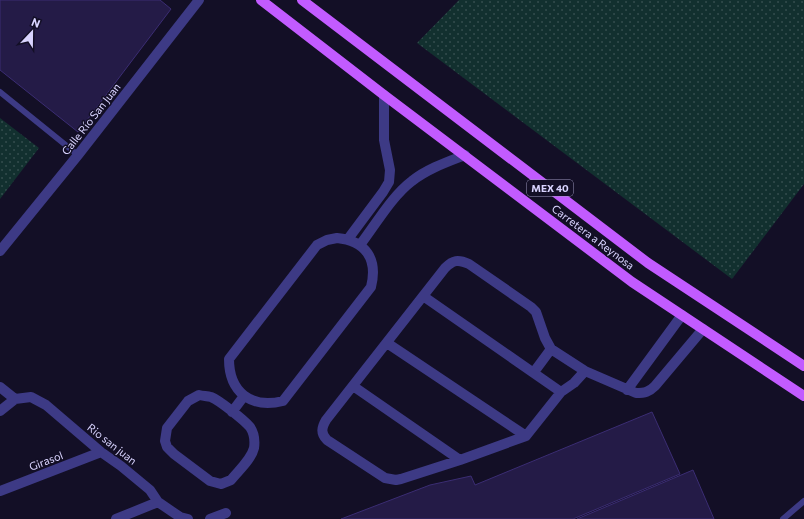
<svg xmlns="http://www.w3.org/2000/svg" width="804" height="519" font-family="Commissioner,sans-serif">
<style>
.grass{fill:url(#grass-dots)}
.building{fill:#241b47;stroke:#3b2d73}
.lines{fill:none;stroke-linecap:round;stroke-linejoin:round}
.service{stroke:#3d3a85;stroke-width:6}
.minor{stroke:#3d3a85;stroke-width:10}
.primary{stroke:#c25bff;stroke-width:10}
.labels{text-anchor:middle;stroke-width:3;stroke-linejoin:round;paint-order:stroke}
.shield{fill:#130f26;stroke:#9e99be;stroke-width:1}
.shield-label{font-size:10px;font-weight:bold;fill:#d9d4ff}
.street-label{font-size:11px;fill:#d9d4ff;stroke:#130f26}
</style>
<defs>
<pattern id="grass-dots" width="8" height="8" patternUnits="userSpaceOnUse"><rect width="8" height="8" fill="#12302f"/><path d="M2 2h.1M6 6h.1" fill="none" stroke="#344d4e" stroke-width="1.8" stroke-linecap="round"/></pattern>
</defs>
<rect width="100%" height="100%" fill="#130f26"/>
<!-- grass -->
<path class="grass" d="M459 0H804V184L732 279 417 43Z
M0 118 39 148 0 199Z"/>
<!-- building -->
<path class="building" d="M0 0H160L171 9 78 132 0 70Z
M652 412 680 474 573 519H341L430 485 471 476 475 485Z
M693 470 714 519H577Z"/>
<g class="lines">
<!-- service -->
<path class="service" d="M0 92 78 155
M783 519 804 501"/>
<!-- minor -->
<path class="minor" d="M337 238C366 241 378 259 371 287L283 401C251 409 229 392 229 359L317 245 327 240Z
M348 239 383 192 389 182 390 170 384 140V95
M360 245C376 224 392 196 412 181 427 169 447 162 465 155
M0 251 78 155 199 0
M423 296 561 392
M387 343 526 436
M585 371 574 383 561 392 526 436 460 460 401 479 396 480 385 478 327 440C320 433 322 427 326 420L445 268C453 260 458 259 469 264L531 307 536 312 545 338 551 349 585 371 636 393C645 393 649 392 655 386L703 329
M534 372 551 349
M353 386 460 460
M0 387 15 399
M627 390 682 315
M199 395C203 396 207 396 211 397 219 400 244 420 250 427 254 433 255 441 254 448 251 460 238 471 231 480L221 484 210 481 174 454 167 447 165 441 167 428 188 401Z
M15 399 31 397 46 405 101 452 121 466 150 490 158 502 180 517 188 519
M0 411 15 399
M232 412 244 396
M0 491 101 452
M116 519 158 502
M210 519 226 513"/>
<!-- primary -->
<path class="primary" d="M261 0 384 95 632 282 804 396
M302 0 648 263 804 366"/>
</g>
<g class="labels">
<!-- shield labels -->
<rect class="shield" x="527" y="180" width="46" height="16" rx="3"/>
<g class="shield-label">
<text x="550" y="192">MEX 40</text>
</g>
<!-- street labels -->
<g class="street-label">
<text transform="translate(91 119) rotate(-52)" y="4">Calle Río San Juan</text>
<text transform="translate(593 237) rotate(37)" y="4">Carretera a Reynosa</text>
<text transform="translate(112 444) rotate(38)" y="4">Rio san juan</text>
<text transform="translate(46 461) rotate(-21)" y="4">Girasol</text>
</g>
</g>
<!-- north arrow -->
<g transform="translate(32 32) rotate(22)" stroke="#130f26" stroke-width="3" paint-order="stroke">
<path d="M0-3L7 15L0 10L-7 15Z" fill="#d9d4ff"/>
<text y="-6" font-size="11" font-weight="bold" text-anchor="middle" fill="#d9d4ff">N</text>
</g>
</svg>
